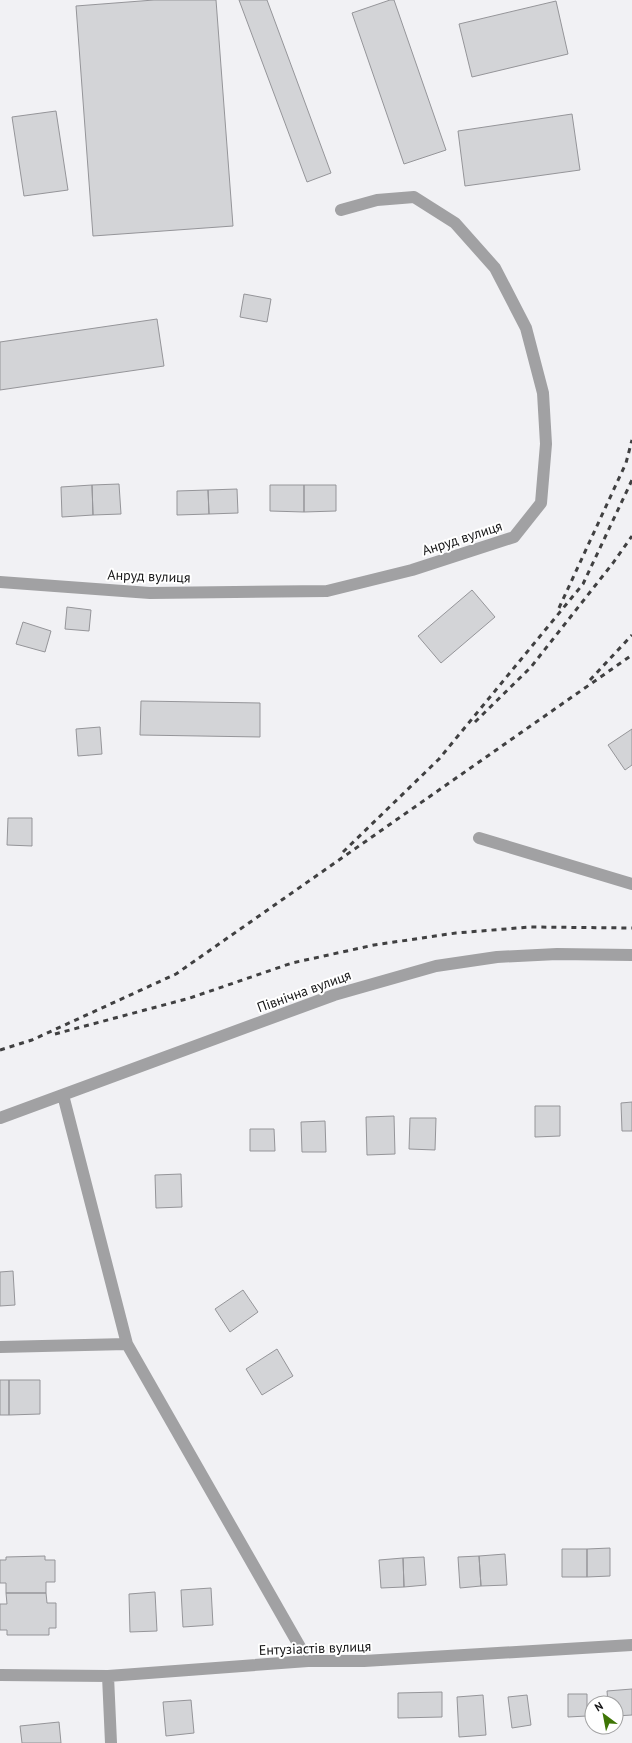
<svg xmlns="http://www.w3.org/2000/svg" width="632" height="1743" font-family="'PT Sans',sans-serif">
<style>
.building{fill:#d3d4d7;stroke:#959599}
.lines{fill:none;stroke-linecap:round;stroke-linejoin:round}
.minor{stroke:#a1a1a3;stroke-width:12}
.rail{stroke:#404041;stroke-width:3;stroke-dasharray:5 5;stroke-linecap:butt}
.labels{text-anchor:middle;stroke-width:4;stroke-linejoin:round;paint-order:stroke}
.street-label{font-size:14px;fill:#151516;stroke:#fff}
</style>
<rect width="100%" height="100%" fill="#f1f1f4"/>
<!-- building -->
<path class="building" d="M154 0H216L233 226 93 236 76 6Z
M239 0H267L331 173 307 182Z
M390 0H394L446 150 404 164 352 13Z
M556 1 568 54 472 77 459 24Z
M56 111 68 190 24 196 12 117Z
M572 114 580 170 465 186 458 131Z
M244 294 271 299 267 322 240 317Z
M157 319 164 366 0 390V342Z
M119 484 121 514 93 515 92 485Z
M92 485 93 515 62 517 61 487Z
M270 485H304V512L270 511Z
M304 485H336V511L304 512Z
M237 489 238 513 209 514 208 490Z
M208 490 209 514 177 515V491Z
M472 590 495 617 441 663 418 636Z
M67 607 91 610 89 631 65 629Z
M23 622 51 631 45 652 16 644Z
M141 701 260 703V737L140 735Z
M100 727 102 754 78 756 76 729Z
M632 729V765L625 770 608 745Z
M8 818H32V846L7 845Z
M632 1102V1131H622L621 1103Z
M535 1106H560V1136L535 1137Z
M394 1116 395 1154 367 1155 366 1117Z
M410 1118H436L435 1150 409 1149Z
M325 1121 326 1152H302L301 1122Z
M250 1129H274L275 1151H250Z
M181 1174 182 1207 156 1208 155 1175Z
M13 1271 15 1305 0 1306V1272Z
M243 1290 258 1312 230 1332 215 1309Z
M277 1349 293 1376 262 1395 246 1369Z
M0 1380H9V1415H0Z
M9 1380H40V1414L9 1415Z
M610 1548V1576L587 1577V1549Z
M562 1549H587V1577H562Z
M505 1554 507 1585 481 1586 479 1556Z
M45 1556V1560H55V1582H46V1593H6V1583H0V1560H6V1557Z
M479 1556 481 1586 460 1588 458 1557Z
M424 1557 426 1585 404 1587 403 1558Z
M403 1558 404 1587 381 1588 379 1560Z
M211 1588 213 1625 183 1627 181 1590Z
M155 1592 157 1631 130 1632 129 1594Z
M6 1593H46L47 1603H56V1628H49V1635H7V1630H0V1604H7Z
M632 1689V1715L616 1716V1703H608L607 1691Z
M442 1692V1717L398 1718V1693Z
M568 1694H587V1716L568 1717Z
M483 1695 486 1735 459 1737 457 1697Z
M527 1695 531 1725 512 1728 508 1697Z
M191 1700 194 1733 166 1736 163 1702Z
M59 1722 61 1743H22L20 1726Z"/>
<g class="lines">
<!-- minor -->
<path class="minor" d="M0 582 150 593 327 591 412 570 514 537 541 503 546 444 543 393 526 328 495 268 455 223 414 197 377 200 341 210
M479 838 632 884
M63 1095 127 1344 308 1661
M0 1118 334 995 436 966 497 957 557 954 632 955
M0 1347 127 1344
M0 1675 108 1676 308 1661H364L632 1645
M108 1676 111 1743"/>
<!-- rail -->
<path class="rail" d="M559 608 626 463 632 440
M590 680 632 635
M475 722 531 667 613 563 632 536
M343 852 439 759 583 584 632 480
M55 1034 190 998 292 963 374 945 456 933 530 927 632 928
M0 1050 32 1040 176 974 632 655"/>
</g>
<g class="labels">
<!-- street labels -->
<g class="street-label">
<text transform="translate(462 538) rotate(-18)" y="5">Анруд вулиця</text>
<text transform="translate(149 576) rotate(2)" y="5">Анруд вулиця</text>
<text transform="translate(304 991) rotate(-20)" y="5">Північна вулиця</text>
<text transform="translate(315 1648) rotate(-2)" y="5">Ентузіастів вулиця</text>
</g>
</g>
<!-- north arrow -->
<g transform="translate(604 1715) rotate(328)"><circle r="19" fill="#ffffff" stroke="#a1a1a2"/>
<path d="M0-3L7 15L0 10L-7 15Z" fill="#3e7505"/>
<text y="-6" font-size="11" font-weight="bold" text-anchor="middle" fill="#151516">N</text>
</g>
</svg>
